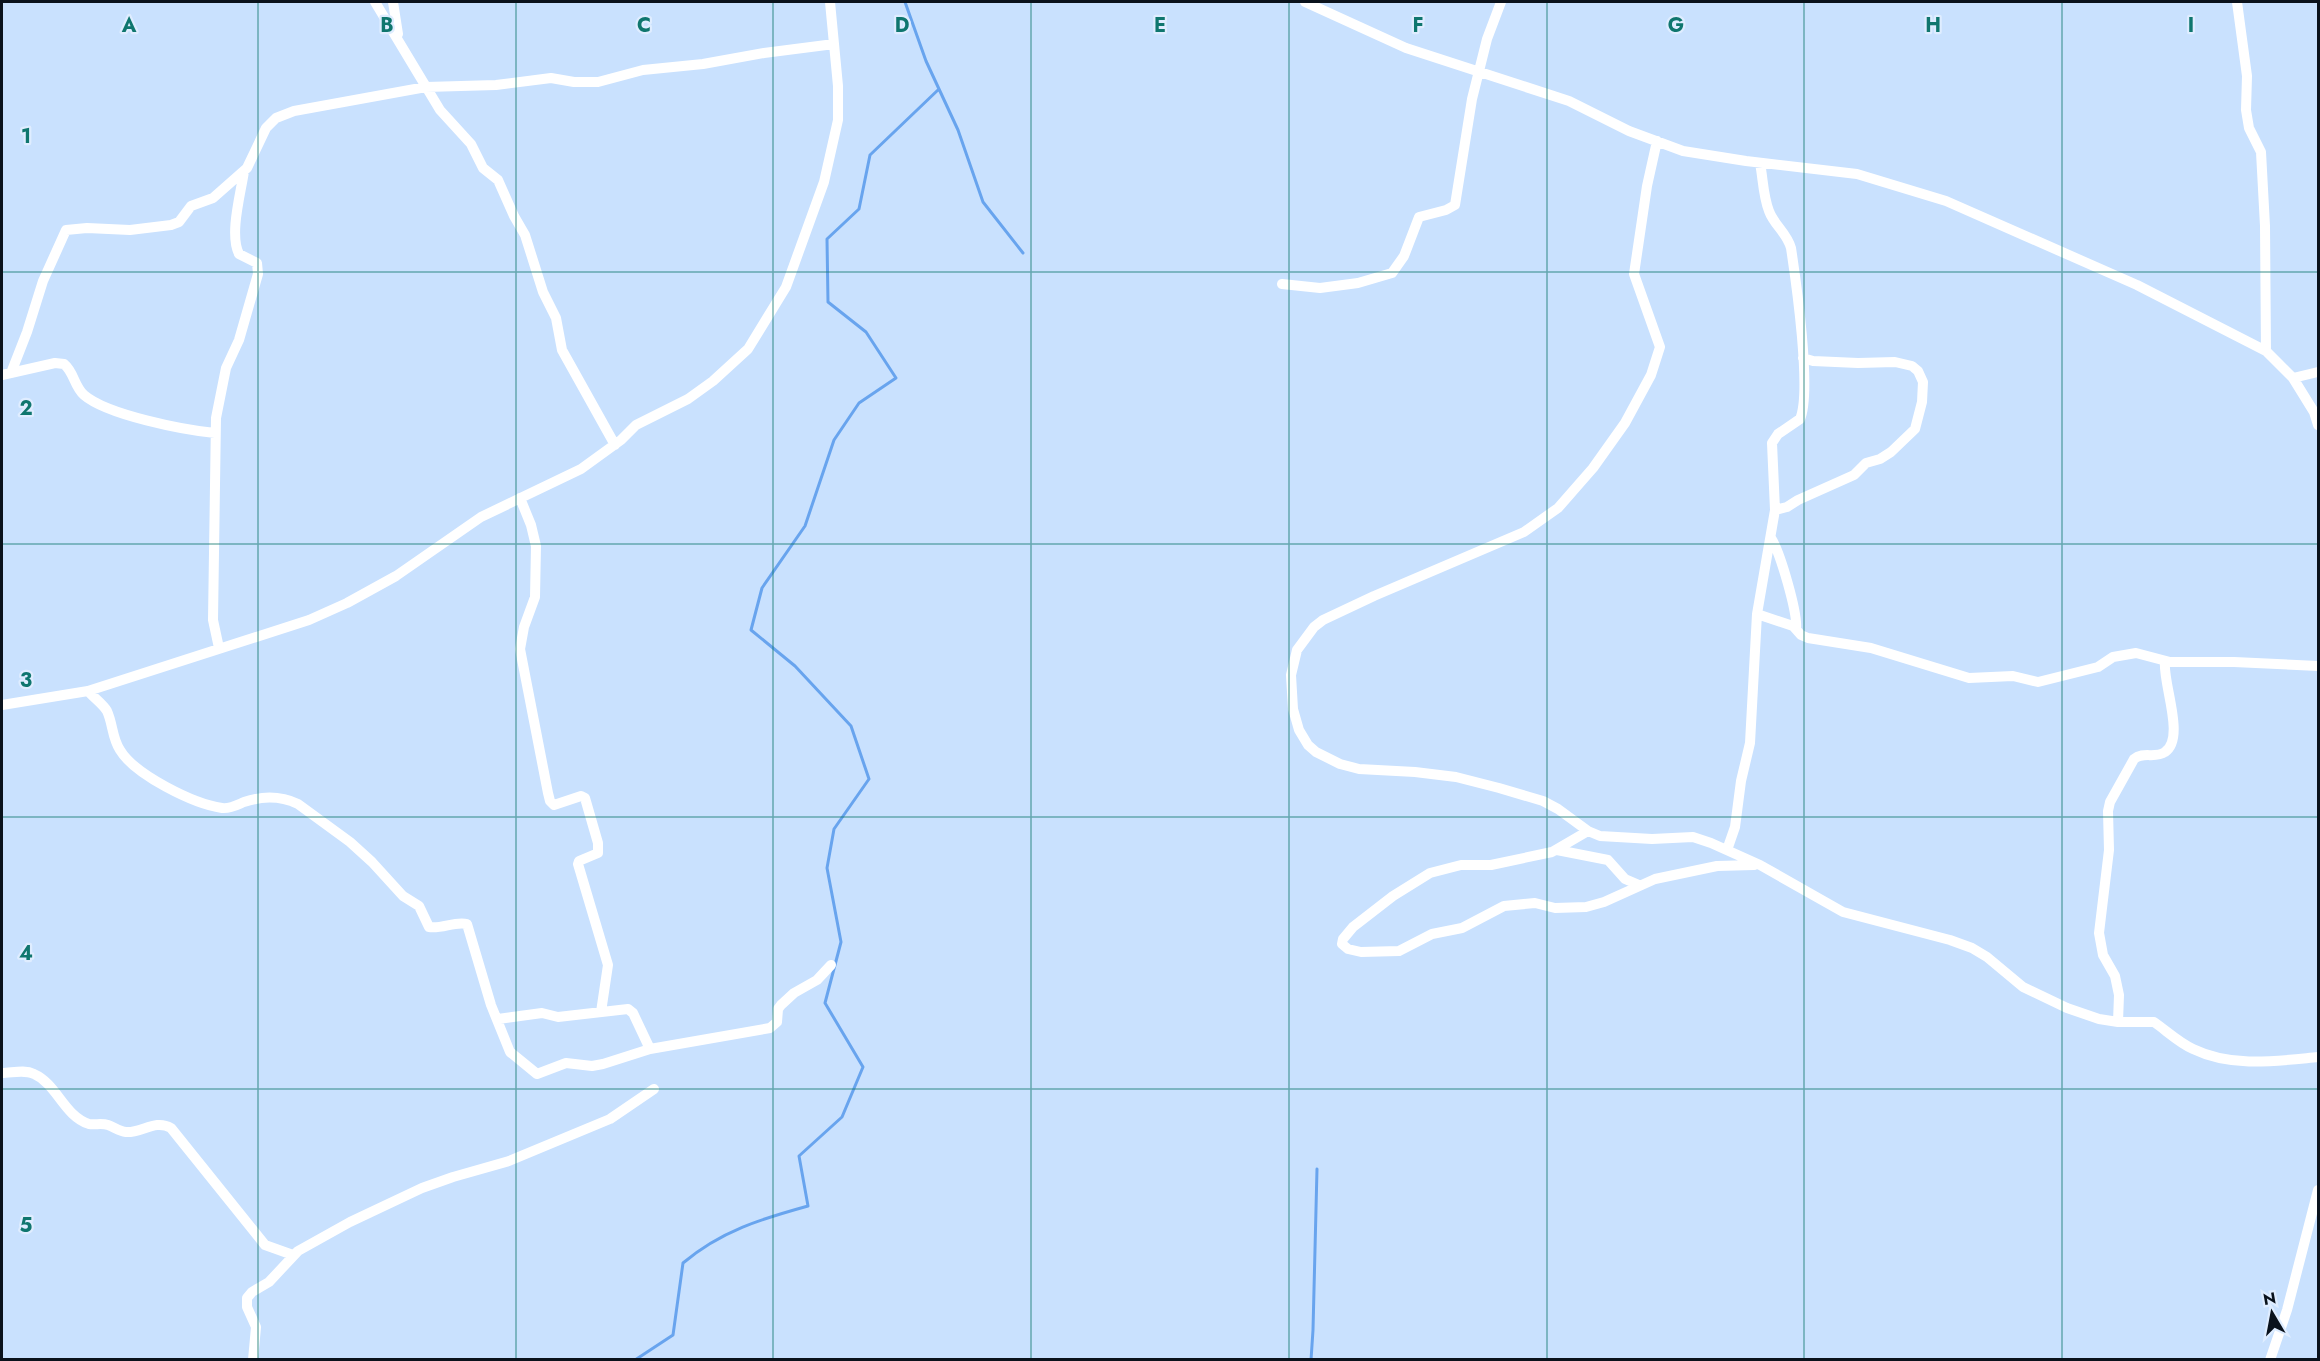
<svg xmlns="http://www.w3.org/2000/svg" width="2320" height="1361" font-family="Jost,sans-serif">
<style>
.lines{fill:none;stroke-linecap:round;stroke-linejoin:round}
.stream{stroke:#68a4ee;stroke-width:3}
.minor{stroke:#fff;stroke-width:10}
.grid{fill:none;stroke:#0f766e;stroke-width:1.5;stroke-opacity:0.55}
.grid-label{font-size:20px;text-anchor:middle;font-weight:bold;fill:#0f766e;stroke:#dfedff;stroke-width:4.5;stroke-linejoin:round;paint-order:stroke}
</style>
<rect width="100%" height="100%" fill="#c9e1fe"/>
<g class="lines">
<!-- stream -->
<path class="stream" d="M905 2 926 61 958 130 983 202 1023 253
M635 1360 673 1335 683 1263C721 1231 761 1219 808 1206L799 1156 842 1117 863 1067 825 1003 841 942 827 868 834 829 869 779 851 726 795 666 751 630 762 588 805 526 834 440 859 403 896 378 866 332 828 302 827 239 859 209 870 155 939 89
M1311 1360 1313 1330 1317 1169"/>
<!-- minor -->
<path class="minor" d="M375 2 440 110 471 144 483 168 498 180 514 216 525 235 543 292 556 318 562 350 615 445
M393 2 398 34
M1305 2 1406 48 1569 101 1629 131 1683 151 1746 161 1857 174 1946 201 2137 285 2266 351 2293 378 2314 412 2318 425
M2237 2 2247 76 2246 110 2249 128 2261 152 2265 226 2266 351
M1657 141 1647 186 1634 274 1660 347 1651 375 1625 423 1593 468 1558 508 1524 532 1374 596 1323 620 1314 627 1297 650 1291 675 1293 709 1299 730 1308 745 1316 752 1340 764 1359 769 1415 772 1456 777 1499 788 1543 801 1558 809 1588 831 1600 836 1652 839 1693 837 1711 843 1760 865 1843 912 1950 940 1972 948 1987 957 2023 987 2067 1008 2099 1019 2118 1022H2154C2167 1031 2178 1042 2193 1049 2232 1068 2277 1061 2318 1057
M1282 284 1320 288 1358 283 1392 273 1404 256 1419 217 1446 210 1455 205 1472 99 1487 39 1501 2
M11 373 27 332 43 281 66 230 87 228 130 230 171 225 179 222 191 206 213 198 247 168 266 128 276 118 294 111 426 87 496 85 551 78 574 82H598L643 70 703 64 764 53 834 44
M2 375 55 363 64 364C74 372 74 386 84 395 107 415 184 430 215 433
M2293 378 2318 372
M520 498 531 525 536 546 535 597 524 627 520 649 548 793 550 801 554 805 581 796 585 798 598 843V853L579 861 578 864 608 965 601 1012
M1775 510 1787 507 1798 500 1854 475 1866 463 1880 459 1891 452 1915 429 1922 402 1923 382 1918 371 1912 366 1895 362 1858 363 1813 361 1803 358
M1771 538C1780 552 1798 613 1796 629
M1757 614 1793 626 1801 635 1808 638 1871 648 1969 678 2013 676 2038 682 2098 667 2113 657 2136 653 2170 662H2234L2318 666
M219 648 213 620 216 418 226 368 239 340 258 274 257 263 239 254C229 234 241 193 244 171
M88 691C93 697 103 704 107 711 113 724 112 738 120 750 135 775 194 804 222 808 230 809 237 805 244 802 262 796 281 796 298 804L350 842 372 862 403 896 419 906 429 927C442 929 455 921 467 924L491 1005 510 1052 537 1074 566 1063 592 1066 603 1064 650 1049 770 1028 777 1022 778 1009 781 1005 794 993 817 980 831 965
M2 705 88 691 309 620 347 603 396 576 481 517 581 469 621 440 636 425 688 399 713 381 748 349 786 287 824 182 838 120V86L830 2
M1588 831 1552 852 1491 865H1461L1430 873 1393 896 1353 927 1343 939 1342 944 1348 949 1361 952 1399 951 1432 934 1462 928 1504 906 1535 903 1555 908 1586 907 1604 902 1655 879 1717 866 1754 865
M1557 850 1608 860 1625 879 1639 885
M1727 850 1735 827 1741 781 1750 743 1757 614 1775 510 1772 443 1778 434 1800 419C1812 392 1796 281 1791 248 1787 233 1774 225 1769 211 1763 196 1763 178 1760 163
M498 1019 542 1013 558 1017 628 1009 633 1013 650 1049
M2118 1022 2119 995 2115 976 2103 955 2099 933 2109 850 2108 811 2110 802 2134 759C2143 751 2155 759 2165 752 2186 738 2162 682 2165 661
M2 1073C12 1073 24 1069 34 1074 57 1084 64 1116 89 1124 95 1125 102 1123 108 1125 114 1127 119 1131 126 1132 142 1133 155 1119 171 1128L265 1245 293 1255
M253 1360 256 1327 247 1307V1298L252 1292 269 1282 298 1251 350 1222 422 1188 453 1177 509 1161 610 1119 654 1089
M2270 1360 2287 1310 2318 1190"/>
</g>
<!-- grid -->
<path class="grid" d="M258 2V1360M516 2V1360M773 2V1360M1031 2V1360M1289 2V1360M1547 2V1360M1804 2V1360M2062 2V1360M2 272H2318M2 544H2318M2 817H2318M2 1089H2318"/>
<g class="grid-label">
<text x="129" y="32">A</text>
<text x="387" y="32">B</text>
<text x="644" y="32">C</text>
<text x="902" y="32">D</text>
<text x="1160" y="32">E</text>
<text x="1418" y="32">F</text>
<text x="1676" y="32">G</text>
<text x="1933" y="32">H</text>
<text x="2191" y="32">I</text>
<text x="26" y="143">1</text>
<text x="26" y="415">2</text>
<text x="26" y="687">3</text>
<text x="26" y="960">4</text>
<text x="26" y="1232">5</text>
</g>
<!-- border -->
<rect width="2320" height="1361" fill="none" stroke="#0a121c" stroke-width="6"/>
<!-- north arrow -->
<g transform="translate(2272 1313) rotate(350)" stroke="#dfedff" stroke-width="4.5" paint-order="stroke">
<path d="M0-4.5L10 22L0 15L-10 22Z" fill="#0a121c"/>
<text y="-9" font-size="16" font-weight="bold" text-anchor="middle" fill="#0a121c">N</text>
</g>
</svg>
